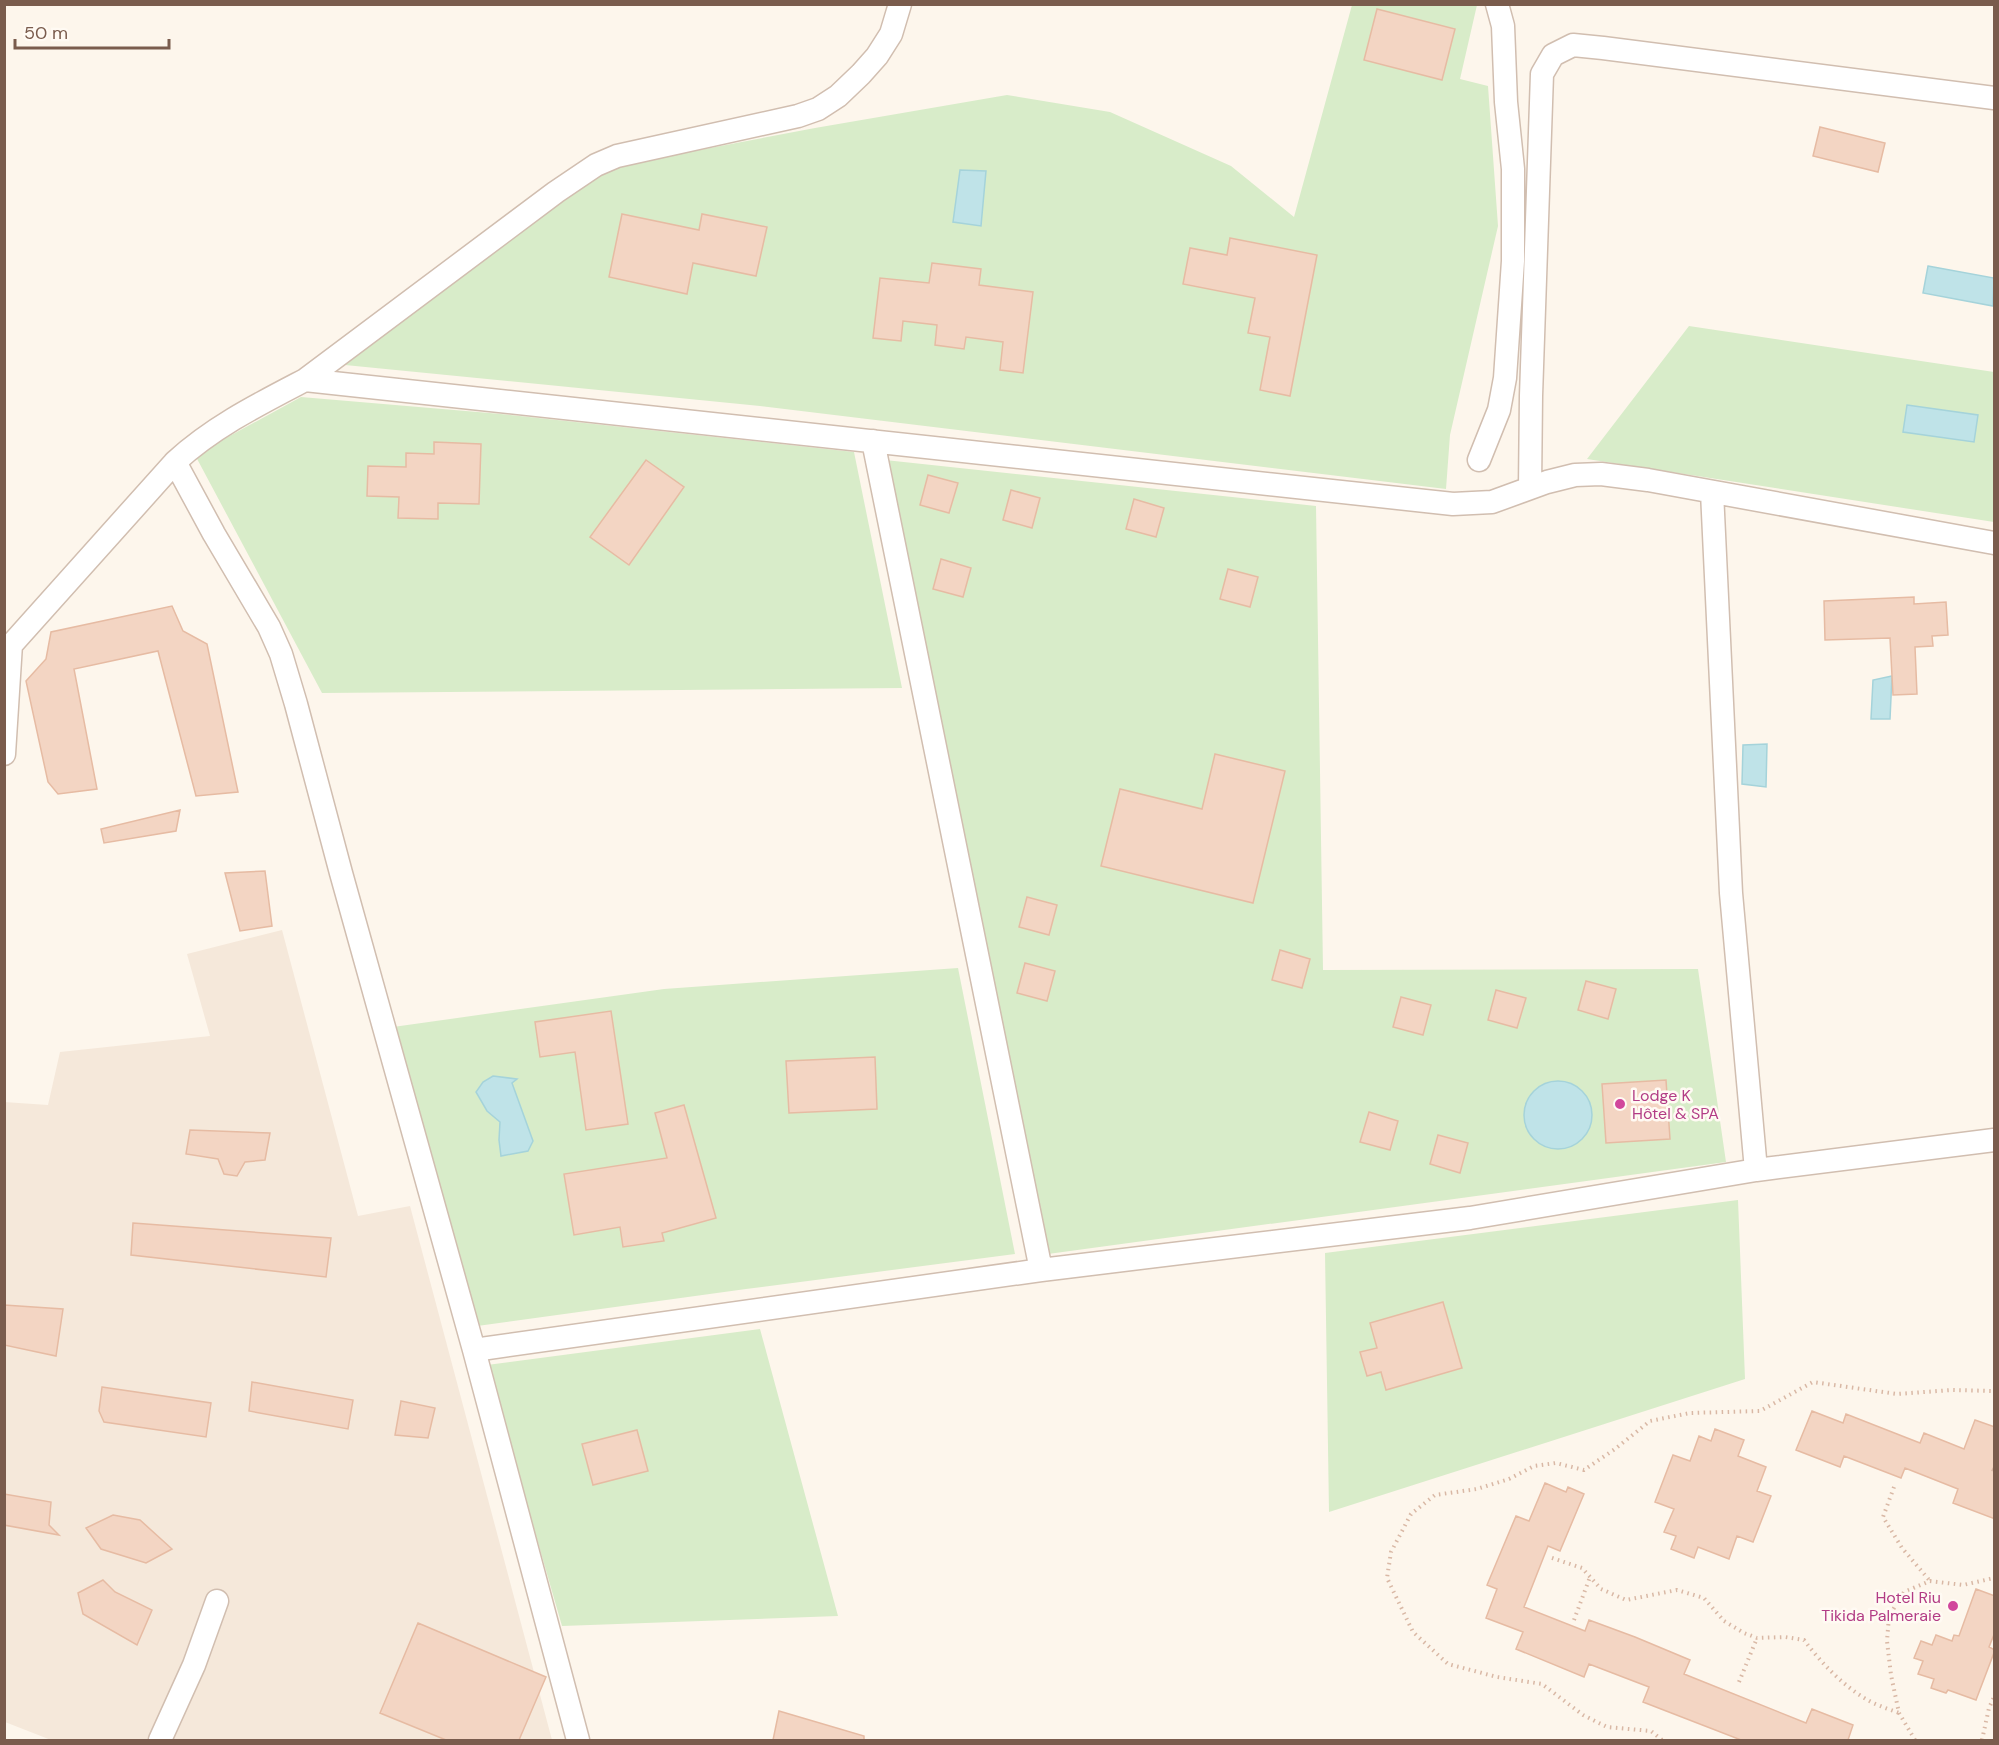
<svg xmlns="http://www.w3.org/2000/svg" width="1999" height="1745" font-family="'DM Sans',sans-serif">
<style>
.residential{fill:#f5e8da}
.green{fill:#d8ecc9}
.water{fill:#bfe3e8;stroke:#a5d3da;stroke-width:1.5}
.building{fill:#f3d5c3;stroke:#e6bba3;stroke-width:1.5}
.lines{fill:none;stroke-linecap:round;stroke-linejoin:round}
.minor-casing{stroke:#d1beb0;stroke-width:25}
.path{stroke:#d9b8a5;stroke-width:4;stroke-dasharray:1.5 4.5;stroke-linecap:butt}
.minor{stroke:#fff;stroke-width:22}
.hotel-dot{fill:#d1479c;stroke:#fffaf3;stroke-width:2}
.labels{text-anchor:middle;stroke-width:5;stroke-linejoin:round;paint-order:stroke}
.hotel-label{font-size:16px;fill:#b23c85;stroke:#fffaf3;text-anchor:start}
</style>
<rect width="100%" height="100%" fill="#fdf6ec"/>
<!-- residential -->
<path class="residential" d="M282 930 358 1216 410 1206 552 1740H51L5 1722 4 1102 48 1105 60 1052 210 1036 187 954Z"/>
<!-- green -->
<path class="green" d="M1352 5H1477L1460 79 1488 86 1498 226 1450 435 1446 489 760 406 345 365 605 168 815 128 1007 95 1110 112 1231 166 1294 217Z
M1689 326 1994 372V522L1587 459Z
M301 397 501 414 854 452 902 688 322 693 195 455Z
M885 460 1316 506 1323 970 1698 969 1726 1162 1048 1254Z
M958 968 1015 1254 746 1289 470 1327 393 1027 664 989Z
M1738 1200 1745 1379 1329 1512 1325 1253Z
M760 1329 838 1616 562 1626 487 1365Z"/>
<!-- water -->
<path class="water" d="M960 170 986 171 981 226 953 222Z
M1928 266 1994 278 1993 306 1923 293Z
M1907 405 1978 415 1974 442 1903 432Z
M1892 676 1890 719H1871L1873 680Z
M1767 744 1766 787 1742 784 1743 745Z
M493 1076 517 1079 512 1083 533 1141 528 1151 501 1156 499 1140 500 1122 487 1111 476 1092 483 1082Z
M1524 1115a34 34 0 1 1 68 0a34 34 0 1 1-68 0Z"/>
<!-- building -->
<path class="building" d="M1377 9 1455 29 1442 80 1364 60Z
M1820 127 1885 143 1878 172 1813 156Z
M622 214 699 230 702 214 767 227 756 276 693 263 687 294 609 277Z
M1230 238 1317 255 1290 396 1260 390 1270 337 1248 333 1255 298 1183 284 1190 248 1227 255Z
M932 263 981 269 979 285 1033 292 1023 373 1000 370 1003 342 966 337 964 349 935 345 937 325 903 321 901 341 873 338 880 278 929 283Z
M434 442 481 444 479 504 438 503V519L398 518 399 497 367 496 368 466 406 467V453L434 454Z
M646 460 684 487 629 565 590 537Z
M928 475 958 483 949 513 920 505Z
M1011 490 1040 498 1032 528 1003 520Z
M1134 499 1164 508 1156 537 1126 529Z
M941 559 971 568 963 597 933 589Z
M1228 569 1258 577 1250 607 1220 599Z
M1914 597V604L1946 602 1948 635 1932 636 1933 646 1915 647 1917 694 1893 695 1890 638 1825 640 1824 601Z
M172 606 183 631 207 644 238 792 196 796 158 651 74 669 97 789 58 794 48 782 26 681 46 659 51 632Z
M1215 754 1285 771 1253 903 1101 866 1120 789 1202 809Z
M180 810 176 831 104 843 101 829Z
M265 871 272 926 240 931 225 873Z
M1027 897 1057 905 1049 935 1019 927Z
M1280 950 1310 959 1302 988 1272 980Z
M1025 963 1055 971 1047 1001 1017 993Z
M1586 981 1616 989 1608 1019 1578 1010Z
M1496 990 1526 998 1517 1028 1488 1020Z
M1401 997 1431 1005 1423 1035 1393 1027Z
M611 1011 628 1124 586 1130 575 1052 540 1057 535 1022Z
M875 1057 877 1109 789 1113 786 1061Z
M1666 1080 1670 1139 1606 1143 1602 1084Z
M684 1105 716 1218 662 1233 664 1241 623 1247 620 1227 574 1235 564 1174 667 1158 655 1113Z
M1369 1112 1398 1121 1390 1150 1360 1142Z
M190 1130 270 1133 265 1160 245 1162 237 1176 224 1174 218 1159 186 1154Z
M1438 1135 1468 1143 1460 1173 1430 1164Z
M133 1223 331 1238 326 1277 131 1255Z
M1443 1302 1462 1368 1386 1390 1381 1372 1367 1376 1360 1352 1377 1348 1370 1323Z
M4 1305 63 1309 56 1356 4 1345Z
M252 1382 353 1400 348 1429 249 1411Z
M102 1387 211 1403 206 1437 104 1422 99 1411Z
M401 1401 435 1408 428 1438 395 1435Z
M1812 1411 1843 1423 1846 1414 1920 1443 1924 1433 1964 1449 1975 1420 1995 1427V1519L1953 1503 1958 1489 1905 1468 1901 1478 1844 1456 1840 1467 1796 1450Z
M1715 1429 1744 1440 1738 1456 1766 1467 1757 1491 1771 1496 1753 1542 1737 1536 1729 1559 1698 1547 1694 1558 1671 1549 1676 1536 1664 1532 1674 1509 1655 1502 1673 1455 1690 1461 1699 1436 1711 1441Z
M637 1430 648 1471 593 1485 582 1444Z
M1545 1483 1566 1492 1568 1487 1584 1494 1560 1551 1548 1546 1524 1607 1585 1631 1589 1620 1635 1637 1690 1660 1684 1674 1806 1723 1812 1709 1853 1725 1848 1740H1741L1643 1702 1649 1687 1589 1664 1584 1677 1516 1649 1523 1632 1486 1618 1497 1589 1487 1585 1516 1516 1529 1521Z
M4 1494 51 1502 49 1525 59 1535 4 1525Z
M113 1515 140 1520 172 1549 146 1563 101 1549 86 1528Z
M103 1580 115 1592 152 1610 137 1645 83 1614 78 1593Z
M1976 1589 1995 1596V1632L1989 1647 1995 1650 1976 1700 1948 1690 1946 1693 1931 1688 1934 1679 1918 1674 1923 1661 1914 1658 1921 1641 1932 1645 1936 1635 1952 1641 1954 1635 1959 1636Z
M418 1623 546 1677 519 1740H446L380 1713Z
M779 1711 864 1736V1740H773Z"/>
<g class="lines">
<!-- minor casing -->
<g class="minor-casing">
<path id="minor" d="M305 380 556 192 596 165 617 156 798 116 818 109 838 96 861 74 877 56 891 34 900 4
M873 441 1041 1270
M1479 460 1499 410 1505 378 1513 261V169L1506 102 1503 26 1497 4
M175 462C213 427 259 404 305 380L1453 504 1492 502 1547 482 1575 475 1601 474 1648 480 1994 543
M1530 488 1531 396 1542 74 1553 55 1573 45 1603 48 1994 98
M1712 492 1731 893 1756 1170
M4 653 175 462 214 534 269 627 281 654 296 704 341 873 474 1350 578 1740
M4 754 11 644
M474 1350 1041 1270 1470 1218 1756 1170 1994 1140
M160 1740 194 1665 217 1601"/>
</g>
<!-- path -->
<path class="path" d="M1992 1469 1994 1470
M1894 1487 1883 1517 1902 1548 1930 1581
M1552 1558 1582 1568 1601 1589 1626 1600 1677 1590 1704 1598 1724 1621 1744 1633 1757 1638 1785 1637 1804 1640C1822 1664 1846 1689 1873 1703 1882 1707 1891 1710 1899 1713
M1574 1620 1590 1577
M1739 1682 1757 1638
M1662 1740 1651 1731 1607 1727 1583 1715 1542 1684 1497 1677 1448 1664 1413 1632 1387 1578 1391 1552 1411 1514 1435 1495 1477 1489 1509 1479 1534 1466 1556 1463 1584 1470 1615 1449 1650 1421 1690 1413 1760 1411 1813 1382 1897 1394 1952 1390 1994 1391
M1915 1740 1899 1713 1891 1675 1887 1641 1889 1616 1904 1592 1930 1581 1963 1585 1994 1578
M1982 1740 1989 1708 1994 1697"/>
<!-- minor -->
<use href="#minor" class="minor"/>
</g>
<!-- markers -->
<g class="hotel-dot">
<circle cx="1620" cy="1104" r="6"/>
<circle cx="1953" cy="1606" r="6"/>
</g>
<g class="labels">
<!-- hotel labels -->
<g class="hotel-label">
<text x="1632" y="1101">Lodge K<tspan x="1632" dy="18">Hôtel &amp; SPA</tspan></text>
<text x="1941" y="1603" text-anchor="end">Hotel Riu<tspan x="1941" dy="18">Tikida Palmeraie</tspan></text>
</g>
</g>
<!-- border -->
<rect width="1999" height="1745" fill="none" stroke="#7a5c4d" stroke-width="12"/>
<!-- scale -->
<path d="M15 39v9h154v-9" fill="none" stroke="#7a5c4d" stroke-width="3"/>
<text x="24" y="39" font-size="18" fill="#7a5c4d" stroke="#fffaf3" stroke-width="4.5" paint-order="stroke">50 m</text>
</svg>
